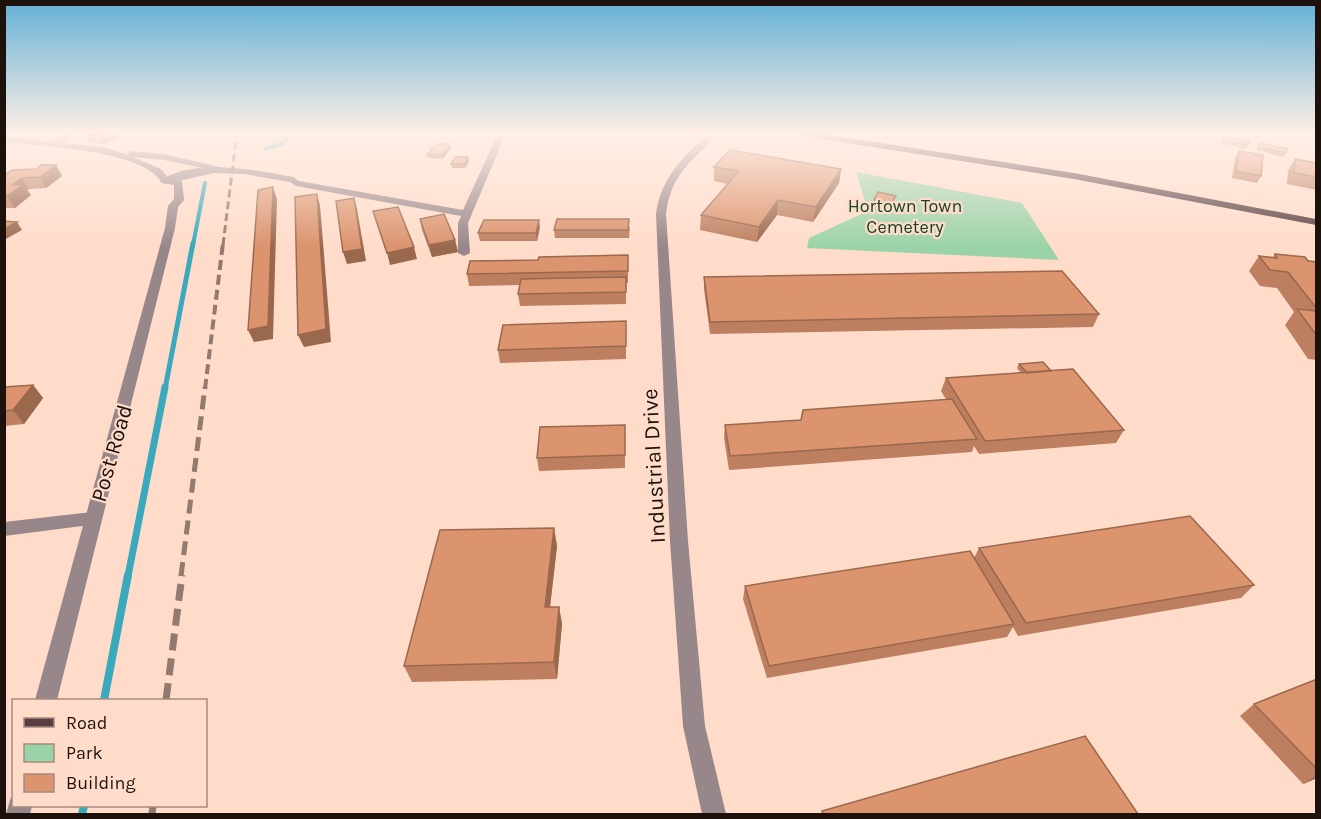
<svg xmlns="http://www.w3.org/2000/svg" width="1321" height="819" font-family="Karla,sans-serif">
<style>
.green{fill:#9bd3a8}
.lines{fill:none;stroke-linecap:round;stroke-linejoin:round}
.stream-far3{stroke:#3aa9bc;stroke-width:4}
.stream-far2{stroke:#3aa9bc;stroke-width:5}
.stream-far1{stroke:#3aa9bc;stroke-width:7}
.stream{stroke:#3aa9bc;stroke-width:8}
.minor{fill:#98878a;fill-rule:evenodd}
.tertiary{fill:#98878a;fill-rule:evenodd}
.primary{fill:#583d42;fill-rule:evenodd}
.rail-far3{stroke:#927a6e;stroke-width:3;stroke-dasharray:8 4;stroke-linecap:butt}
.rail-far2{stroke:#927a6e;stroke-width:4;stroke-dasharray:10 5;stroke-linecap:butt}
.rail-far1{stroke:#927a6e;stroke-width:5;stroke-dasharray:14 7;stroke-linecap:butt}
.rail{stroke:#927a6e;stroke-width:7;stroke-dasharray:17 8;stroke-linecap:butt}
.wall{fill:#bd7f5f}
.shaded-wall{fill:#9a684d}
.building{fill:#dc946e;stroke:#9a684d;stroke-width:1.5}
.labels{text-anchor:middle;stroke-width:4.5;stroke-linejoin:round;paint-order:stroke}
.far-park-label{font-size:18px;fill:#124523;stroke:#ffdcca}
.street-label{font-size:22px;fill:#1d110b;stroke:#ffdcca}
</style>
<rect width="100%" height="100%" fill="#ffdcca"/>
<!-- green -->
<path class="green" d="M856 172 1022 203 1059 260 807 248 809 238 868 211Z"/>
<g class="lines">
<!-- stream-far3 -->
<path class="stream-far3" d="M265 149 284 143 290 133
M193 245 205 183"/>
<!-- stream-far2 -->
<path class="stream-far2" d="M165 389 193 243"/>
<!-- stream-far1 -->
<path class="stream-far1" d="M128 576 165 387"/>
<!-- stream -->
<path class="stream" d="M104 700 128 575
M82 814 84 806"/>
<!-- minor -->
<path class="minor" d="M67 133H77L57 146H51V142Z
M498 133H506L468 223 470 253 464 256 458 253V223L461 216 296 186 290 182 244 174 214 173 165 184 160 181C191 157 258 170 293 177L299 181 463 210Z
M709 133H718C693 162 671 172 666 214L688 541 705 726 726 814H702L683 726 670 541 656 214C661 177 683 157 709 133Z
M1308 133H1316V136L1309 135Z
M92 512 98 514 101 519 98 524 4 536V522Z"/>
<!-- tertiary -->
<path class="tertiary" d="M4 136 107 148 128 155 129 152 132 151 164 154 223 168 218 171 164 160 133 157 161 169 169 179 182 181 184 200 178 207 175 228 57 700H35L165 228 168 206 174 199V185L162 183C145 150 40 146 4 142Z
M11 797H14V806H32L30 814H6Z"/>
<!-- primary -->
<path class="primary" d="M799 133H817L1074 173 1316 219V225L1074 179 803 136Z"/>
<!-- rail-far3 -->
<path class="rail-far3" d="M223 245 237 133"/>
<!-- rail-far2 -->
<path class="rail-far2" d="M205 389 223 243"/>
<!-- rail-far1 -->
<path class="rail-far1" d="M181 576 205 387"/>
<!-- rail -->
<path class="rail" d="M166 700 182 575
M152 814 153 806"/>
</g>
<!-- wall -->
<path class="wall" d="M88 133H120L122 136 103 144 88 141 84 134Z
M1224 136 1250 141 1246 149 1220 143Z
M1260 143 1286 153 1284 157 1256 150Z
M450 144 451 148 443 159 428 158 427 155Z
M1239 151 1261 176 1257 183 1232 178 1235 158Z
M468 157 469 161 465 168H452L451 164Z
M1295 159 1317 163V190L1287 184 1288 170Z
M56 165 62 176 46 188 29 189 27 190 31 195 15 208H4V175Z
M714 167 841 169 839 183 813 222 777 215 757 242 700 230 701 215 728 184 714 181Z
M895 200 889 209 872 206 873 202Z
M420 219 455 240 458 252 432 257 422 230Z
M540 227 537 241H480L478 233Z
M630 227 629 238H555L554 230Z
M1275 254 1317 262V360L1308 359 1285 325 1294 312 1277 288 1260 286 1249 271 1259 256 1273 257Z
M628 255V283H626V304L520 306 518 294 520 285 469 286 467 274 538 260Z
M704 277 1099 314 1093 327 710 334 704 289Z
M626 321V359L500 363 498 350Z
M1019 364 1051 371 1124 430 1116 443 979 454 974 446 972 452 729 470 724 438 725 425 801 420 946 399 941 391 946 378 1021 373 1017 368Z
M33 385 43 398 24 424 4 426V387Z
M625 425V468L539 471 537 458Z
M554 528 557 546 550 607H559L562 624 557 679 412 682 404 666Z
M979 548 1254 585 1241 598 1018 636 1013 627 1007 637 767 678 743 599 745 586 974 558Z
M1317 679V778L1303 784 1240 716 1254 704Z"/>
<!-- shaded-wall -->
<path class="shaded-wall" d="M110 133H120L122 136 103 144 99 137Z
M450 144 451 148 443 159 442 155Z
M468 157 469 161 465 168V164Z
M56 165 62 176 46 188 40 177Z
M841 169 839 183 813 222 816 207Z
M22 178 29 189 27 190 31 195 15 208 7 196 13 185Z
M273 187 277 199 273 339 254 342 248 330Z
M317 194 320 205 331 342 304 347 298 335Z
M354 198 357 209 366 261 347 264 343 252Z
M778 200 777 215 757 242 759 227Z
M539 220 540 227 537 241 536 233Z
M17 222 22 230 4 240V229Z
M455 240 458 252 432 257 429 245Z
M414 247 417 259 390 265 387 253Z
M33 385 43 398 24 424 13 410Z
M554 528 557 546 548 624 545 607Z
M559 607 562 624 557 679 554 662Z
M1317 775V778L1303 784Z"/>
<!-- building -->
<path class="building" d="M88 133H110L99 137 84 134Z
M1224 136 1250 141 1248 145 1222 140Z
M1260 143 1288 149 1286 153 1258 147Z
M436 144H450L442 155H427Z
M730 150 841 169 816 207 778 200 759 227 701 215 739 171 714 167Z
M1239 151 1263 155 1261 176 1236 171Z
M455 157H468L465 164H451Z
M1295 159 1317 163V177L1294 173Z
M41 165H56L40 177 22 178 13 185 24 184 7 196 4 197V175L12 170 37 169Z
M273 187 268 326 248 330 258 190Z
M878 192 896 196 890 205 873 202Z
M317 194 326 329 298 335 295 197Z
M354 198 362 249 343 252 336 201Z
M398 207 414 247 387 253 373 211Z
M444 214 455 240 429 245 420 219Z
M557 219H629L628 230H554Z
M484 220H539L536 233H478Z
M4 221 17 222 4 229Z
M1275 254 1305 257 1308 261 1317 262V309L1288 272 1270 270 1259 256 1277 258Z
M628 255V271L467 274 470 261 538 260 539 257Z
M1062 271 1099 314 710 322 704 277Z
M626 277V292L518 294 521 279Z
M1297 309 1317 311V336Z
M626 321V346L498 350 503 325Z
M1043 362 1051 371 1027 373 1019 364Z
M1073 369 1124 430 985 441 946 378Z
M33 385 13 410 4 411V387Z
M952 399 977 439 730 456 725 425 801 420 803 410Z
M625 425V455L537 458 540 427Z
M1190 516 1254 585 1026 623 979 548Z
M554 528 545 607H559L554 662 404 666 440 530Z
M970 551 1014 624 769 666 745 586Z
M1317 679V769L1254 704Z
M1085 736 1138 814H823L822 811Z"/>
<!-- sky -->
<linearGradient id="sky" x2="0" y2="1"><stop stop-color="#62b0d6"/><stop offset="0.54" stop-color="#ffefe7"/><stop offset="1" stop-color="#ffefe7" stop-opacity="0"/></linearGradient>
<rect width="1321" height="247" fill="url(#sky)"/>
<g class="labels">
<!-- far-park labels -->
<g class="far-park-label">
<text x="905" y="212">Hortown Town<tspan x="905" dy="21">Cemetery</tspan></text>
</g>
<!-- street labels -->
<g class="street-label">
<text transform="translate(111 453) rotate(-74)" y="8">Post Road</text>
<text transform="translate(653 466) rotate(-93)" y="8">Industrial Drive</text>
</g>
</g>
<!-- border -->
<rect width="1321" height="819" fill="none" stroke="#1d110b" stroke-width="12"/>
<!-- legend -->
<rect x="12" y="699" width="195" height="108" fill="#ffdcca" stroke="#a58b7e" stroke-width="1.5"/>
<rect x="24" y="718" width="30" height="9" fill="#583d42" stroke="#a58b7e" stroke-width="1.5"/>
<text x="66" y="729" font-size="18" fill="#1d110b">Road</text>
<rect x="24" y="744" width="30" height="18" fill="#9bd3a8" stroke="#a58b7e" stroke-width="1.5"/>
<text x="66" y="759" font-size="18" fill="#1d110b">Park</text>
<rect x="24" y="774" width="30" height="18" fill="#dc946e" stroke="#a58b7e" stroke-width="1.5"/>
<text x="66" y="789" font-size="18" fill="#1d110b">Building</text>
</svg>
